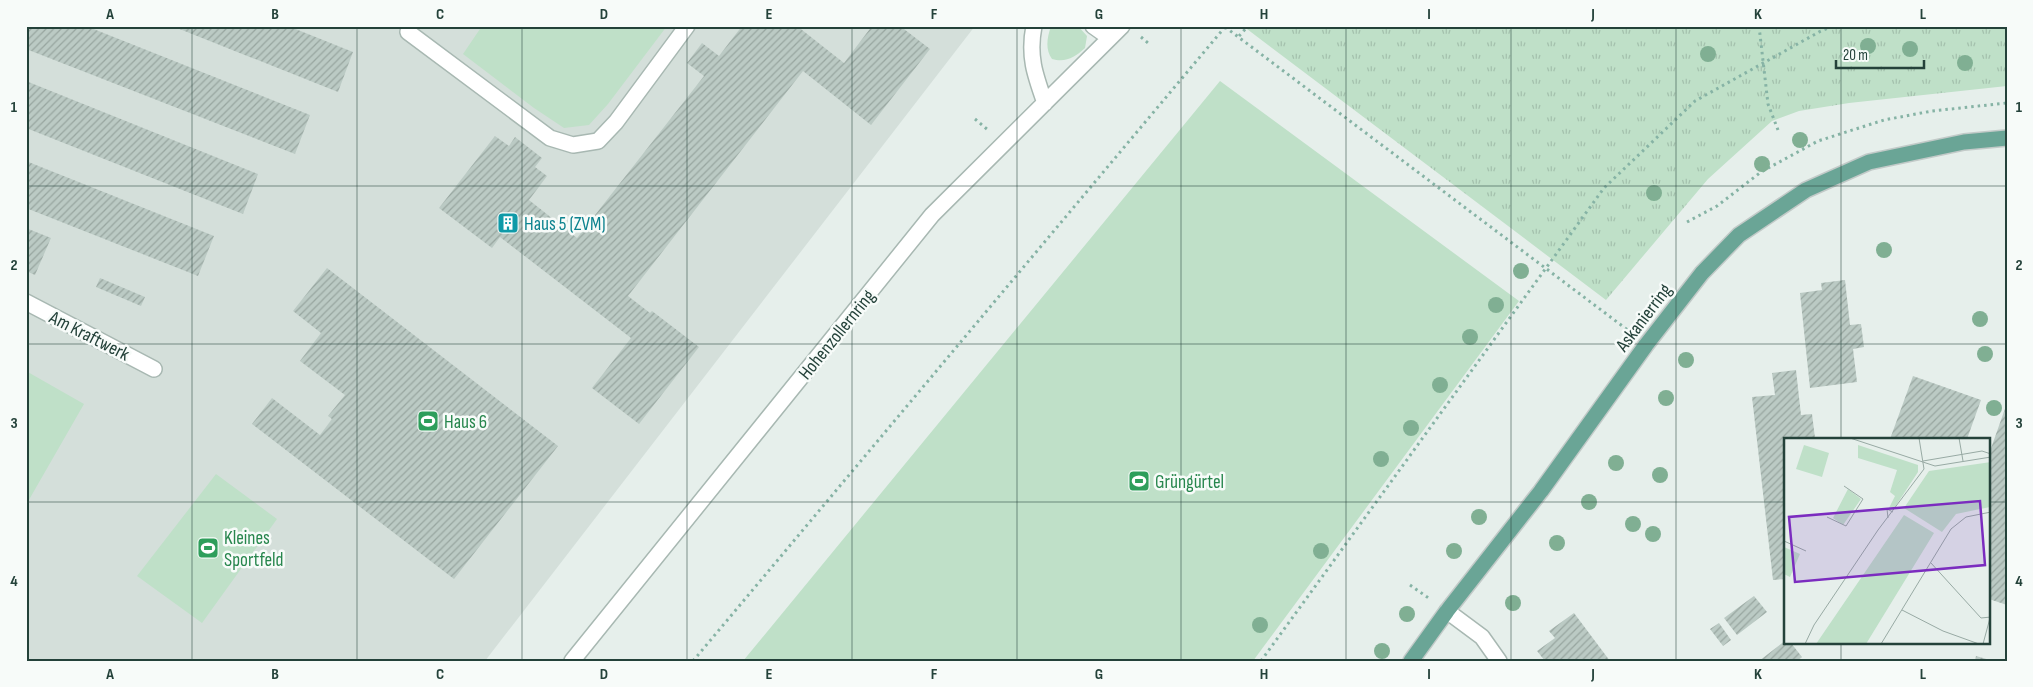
<svg xmlns="http://www.w3.org/2000/svg" width="2033" height="687" font-family="'Sofia Sans Condensed',sans-serif">
<style>
.built{fill:#d4dfda}
.grass{fill:#bfe0c8}
.park{fill:url(#park-tufts)}
.building{fill:url(#building-hatch)}
.lines{fill:none;stroke-linecap:round;stroke-linejoin:round}
.minor-casing{stroke:#a8b8b2;stroke-width:18}
.major-casing{stroke:#c2cac8;stroke-width:18}
.path{stroke:#86b3a5;stroke-width:3;stroke-dasharray:2.5 4;stroke-linecap:butt}
.minor{stroke:#fff;stroke-width:15}
.major{stroke:#6aa596;stroke-width:15}
.tree{fill:#80af93}
.grid{fill:none;stroke:#24423a;stroke-width:1;stroke-opacity:0.55}
.labels{text-anchor:middle;stroke-width:5;stroke-linejoin:round;paint-order:stroke}
.culture-label{font-size:19px;fill:#0d838f;stroke:#f7fbf9;text-anchor:start}
.street-label{font-size:19px;fill:#24423a;stroke:#f7fbf9}
.leisure-label{font-size:19px;fill:#27864d;stroke:#f7fbf9;text-anchor:start}
.inset-road{fill:none;stroke:#98aaa4;stroke-width:1}
.view{fill:#7b2cbf;fill-opacity:0.15;stroke:#7b2cbf;stroke-width:2.5}
.inset-edge{fill:none;stroke:#24423a;stroke-width:2.5}
.neatline{fill:none;stroke:#24423a;stroke-width:2}
.grid-label{font-size:16px;text-anchor:middle;font-weight:bold;fill:#24423a}
</style>
<defs>
<pattern id="park-tufts" width="24" height="20" patternUnits="userSpaceOnUse" patternTransform="scale(1.25)"><rect width="24" height="20" fill="#bfe0c8"/><path d="M3 7l-1-3M5 7V3M7 7l1-3M15 17l-1-3M17 17v-4M19 17l1-3" fill="none" stroke="#a4c1ad"/></pattern>
<pattern id="building-hatch" width="6" height="6" patternUnits="userSpaceOnUse" patternTransform="scale(1.25)"><rect width="6" height="6" fill="#bbcac4"/><path d="M-1 1l2-2M0 6l6-6M5 7l2-2" fill="none" stroke="#98a6a0"/></pattern>
</defs>
<rect width="100%" height="100%" fill="#e6efeb"/>
<!-- built -->
<path class="built" d="M26 26H975L485 661H26Z"/>
<!-- grass -->
<path class="grass" d="M482 26H667L608 104 589 125 564 128 534 108 463 54Z
M1051 26H1078L1087 36 1085 48C1075 57 1066 63 1052 59 1045 49 1047 38 1051 26Z
M1220 81 1519 301 1253 661H743Z
M26 371 84 404 26 505Z
M216 474 277 519 202 623 137 576Z"/>
<!-- park -->
<path class="park" d="M1243 26H2007V86L1849 103 1799 111 1772 121 1708 179 1606 300Z"/>
<!-- building -->
<path class="building" d="M26 26H86L310 115 295 154 26 49Z
M172 26H288L353 52 338 92Z
M742 26H797L844 63 872 26H900L930 49 871 125 803 71 628 296 650 313 652 311 699 347 639 424 592 388 631 338 500 237 492 248 439 208 495 136 509 146 515 137 542 158 535 167 547 176 529 200 577 238 704 76 687 63 702 43 719 56Z
M26 81 258 174 243 214 26 128Z
M26 161 214 236 198 276 26 208Z
M26 228 51 238 35 275 26 271Z
M327 268 558 446 454 579 252 424 272 398 320 435 332 419 328 416 345 395 300 361 321 333 293 311Z
M100 278 145 297 141 306 96 287Z
M1845 280 1850 325 1861 324 1864 347 1853 349 1857 382 1810 388 1800 293 1822 290 1821 283Z
M1796 370 1801 415 1812 414 1815 438 1786 439V579L1773 580 1752 397 1775 395 1772 373Z
M1913 376 1981 400 1967 439H1890Z
M2007 403V605L1989 599V454Z
M1754 596 1767 612 1737 635 1724 618Z
M1574 613 1610 661H1545L1537 651 1555 638 1549 631Z
M1719 623 1731 640 1723 646 1710 629Z
M1786 640V643H1791L1802 657 1797 661H1759Z
M1976 656 1990 660V661H1975Z"/>
<g class="lines">
<!-- minor casing -->
<g class="minor-casing">
<path id="minor" d="M1034 26C1028 56 1035 75 1045 103
M1093 26 1110 38
M408 32 550 138 573 145 598 141 616 122 687 26
M26 302 154 369
M1447 611 1482 637 1499 661
M572 661 932 215 1122 26"/>
</g>
<!-- major casing -->
<g class="major-casing">
<path id="major" d="M1411 661 1447 611 1541 491 1646 345 1702 273 1739 235 1806 190 1869 162 1964 142 2007 138"/>
</g>
<!-- path -->
<path class="path" d="M1759 26 1768 104 1778 130
M1225 27 1629 331
M1239 36 1248 26
M1141 37 1148 43
M975 119 988 130
M1687 222 1717 206 1761 172 1818 141 1884 120 1932 111 2007 103
M1410 585 1430 599
M693 661 1225 27
M1261 661 1604 188 1695 101 1819 32 1833 26"/>
<!-- minor -->
<use href="#minor" class="minor"/>
<!-- major -->
<use href="#major" class="major"/>
</g>
<!-- trees -->
<g class="tree">
<circle cx="1868" cy="46" r="8"/>
<circle cx="1910" cy="49" r="8"/>
<circle cx="1708" cy="54" r="8"/>
<circle cx="1965" cy="63" r="8"/>
<circle cx="1800" cy="140" r="8"/>
<circle cx="1762" cy="164" r="8"/>
<circle cx="1654" cy="193" r="8"/>
<circle cx="1884" cy="250" r="8"/>
<circle cx="1521" cy="271" r="8"/>
<circle cx="1496" cy="305" r="8"/>
<circle cx="1980" cy="319" r="8"/>
<circle cx="1470" cy="337" r="8"/>
<circle cx="1985" cy="354" r="8"/>
<circle cx="1686" cy="360" r="8"/>
<circle cx="1440" cy="385" r="8"/>
<circle cx="1666" cy="398" r="8"/>
<circle cx="1994" cy="408" r="8"/>
<circle cx="1411" cy="428" r="8"/>
<circle cx="1381" cy="459" r="8"/>
<circle cx="1616" cy="463" r="8"/>
<circle cx="1660" cy="475" r="8"/>
<circle cx="1589" cy="502" r="8"/>
<circle cx="1479" cy="517" r="8"/>
<circle cx="1633" cy="524" r="8"/>
<circle cx="1653" cy="534" r="8"/>
<circle cx="1557" cy="543" r="8"/>
<circle cx="1321" cy="551" r="8"/>
<circle cx="1454" cy="551" r="8"/>
<circle cx="1513" cy="603" r="8"/>
<circle cx="1407" cy="614" r="8"/>
<circle cx="1260" cy="625" r="8"/>
<circle cx="1382" cy="651" r="8"/>
</g>
<!-- grid -->
<path class="grid" d="M192 26V661M357 26V661M522 26V661M687 26V661M852 26V661M1017 26V661M1181 26V661M1346 26V661M1511 26V661M1676 26V661M1841 26V440M26 186H2007M26 344H2007M26 502H1786M1989 502H2007M1841 643V661"/>
<!-- icons -->
<defs>
<g id="building-square" transform="scale(1.125)"><rect x="-9" y="-9" width="18" height="18" rx="4" fill="#0f9aa8" stroke="#f7fbf9"/><path d="M-4-6H4V6H1V3H-1V6H-4ZM-2.5-4.3h1.7v1.8h-1.7ZM.8-4.3h1.7v1.8H.8ZM-2.5-1h1.7V.8h-1.7ZM.8-1h1.7V.8H.8Z" fill="#fff"/></g>
<g id="stadium-square" transform="scale(1.125)"><rect x="-9" y="-9" width="18" height="18" rx="4" fill="#2e9e5b" stroke="#f7fbf9"/><path d="M0-5a6.5 5 0 1 0 0 10a6.5 5 0 1 0 0-10ZM-3.5-1.8h7v3.6h-7Z" fill="#fff"/></g>
</defs>
<g fill-rule="evenodd">
<use href="#building-square" x="508" y="223"/>
<use href="#stadium-square" x="428" y="421"/>
<use href="#stadium-square" x="1139" y="481"/>
<use href="#stadium-square" x="208" y="548"/>
</g>
<g class="labels">
<!-- culture labels -->
<g class="culture-label">
<text x="524" y="230">Haus 5 (ZVM)</text>
</g>
<!-- street labels -->
<g class="street-label">
<text transform="translate(1643 317) rotate(-53)" y="7">Askanierring</text>
<text transform="translate(836 334) rotate(-51)" y="7">Hohenzollernring</text>
<text transform="translate(90 335) rotate(27)" y="7">Am Kraftwerk</text>
</g>
<!-- leisure labels -->
<g class="leisure-label">
<text x="444" y="428">Haus 6</text>
<text x="1155" y="488">Grüngürtel</text>
<text x="224" y="544">Kleines<tspan x="224" dy="22">Sportfeld</tspan></text>
</g>
</g>
<!-- overview -->
<g transform="translate(1784 438)">
<rect width="206" height="206" fill="#e6efeb"/>
<path d="M20 7 45 15 38 39 12 31ZM64 51 77 61 59 87 49 80ZM120 77 150 95 82 206H32ZM0 109 16 116 6 139 0 136Z" fill="#bfe0c8"/>
<path d="M74 7 134 27V34L109 72 105 70 111 58 106 54 113 32 74 20ZM207 24 206 69 172 76 158 94 120 70 145 33Z" fill="#bfe0c8"/>
<path class="inset-road" d="M66 0 151 28 207 19M175 0 179 23M139 23 198 13 207 16M43 79 62 88 79 61 60 48M104 80 103 71 109 74M0 103 22 113M147 125 197 180 207 179M118 172 159 193 195 206M21 206 30 187 94 92 140 31 135 0M97 206 167 91 182 79 207 74M199 206 206 180"/>
<path class="view" d="M196 63 201 127 11 144 5 79Z"/>
<rect width="206" height="206" class="inset-edge"/>
</g>
<!-- border -->
<rect width="2033" height="687" fill="none" stroke="#f7fbf9" stroke-width="55"/>
<!-- scale -->
<path d="M1836 60v8h88v-8" fill="none" stroke="#24423a" stroke-width="2.5"/>
<text x="1843" y="60" font-size="15" fill="#24423a" stroke="#f7fbf9" stroke-width="4" paint-order="stroke">20 m</text>
<rect x="28" y="28" width="1978" height="632" class="neatline"/>
<g class="grid-label">
<text x="110" y="19">A</text>
<text x="275" y="19">B</text>
<text x="440" y="19">C</text>
<text x="604" y="19">D</text>
<text x="769" y="19">E</text>
<text x="934" y="19">F</text>
<text x="1099" y="19">G</text>
<text x="1264" y="19">H</text>
<text x="1429" y="19">I</text>
<text x="1593" y="19">J</text>
<text x="1758" y="19">K</text>
<text x="1923" y="19">L</text>
<text x="14" y="112">1</text>
<text x="2019" y="112">1</text>
<text x="14" y="270">2</text>
<text x="2019" y="270">2</text>
<text x="14" y="428">3</text>
<text x="2019" y="428">3</text>
<text x="14" y="586">4</text>
<text x="2019" y="586">4</text>
<text x="110" y="679">A</text>
<text x="275" y="679">B</text>
<text x="440" y="679">C</text>
<text x="604" y="679">D</text>
<text x="769" y="679">E</text>
<text x="934" y="679">F</text>
<text x="1099" y="679">G</text>
<text x="1264" y="679">H</text>
<text x="1429" y="679">I</text>
<text x="1593" y="679">J</text>
<text x="1758" y="679">K</text>
<text x="1923" y="679">L</text>
</g>
</svg>
